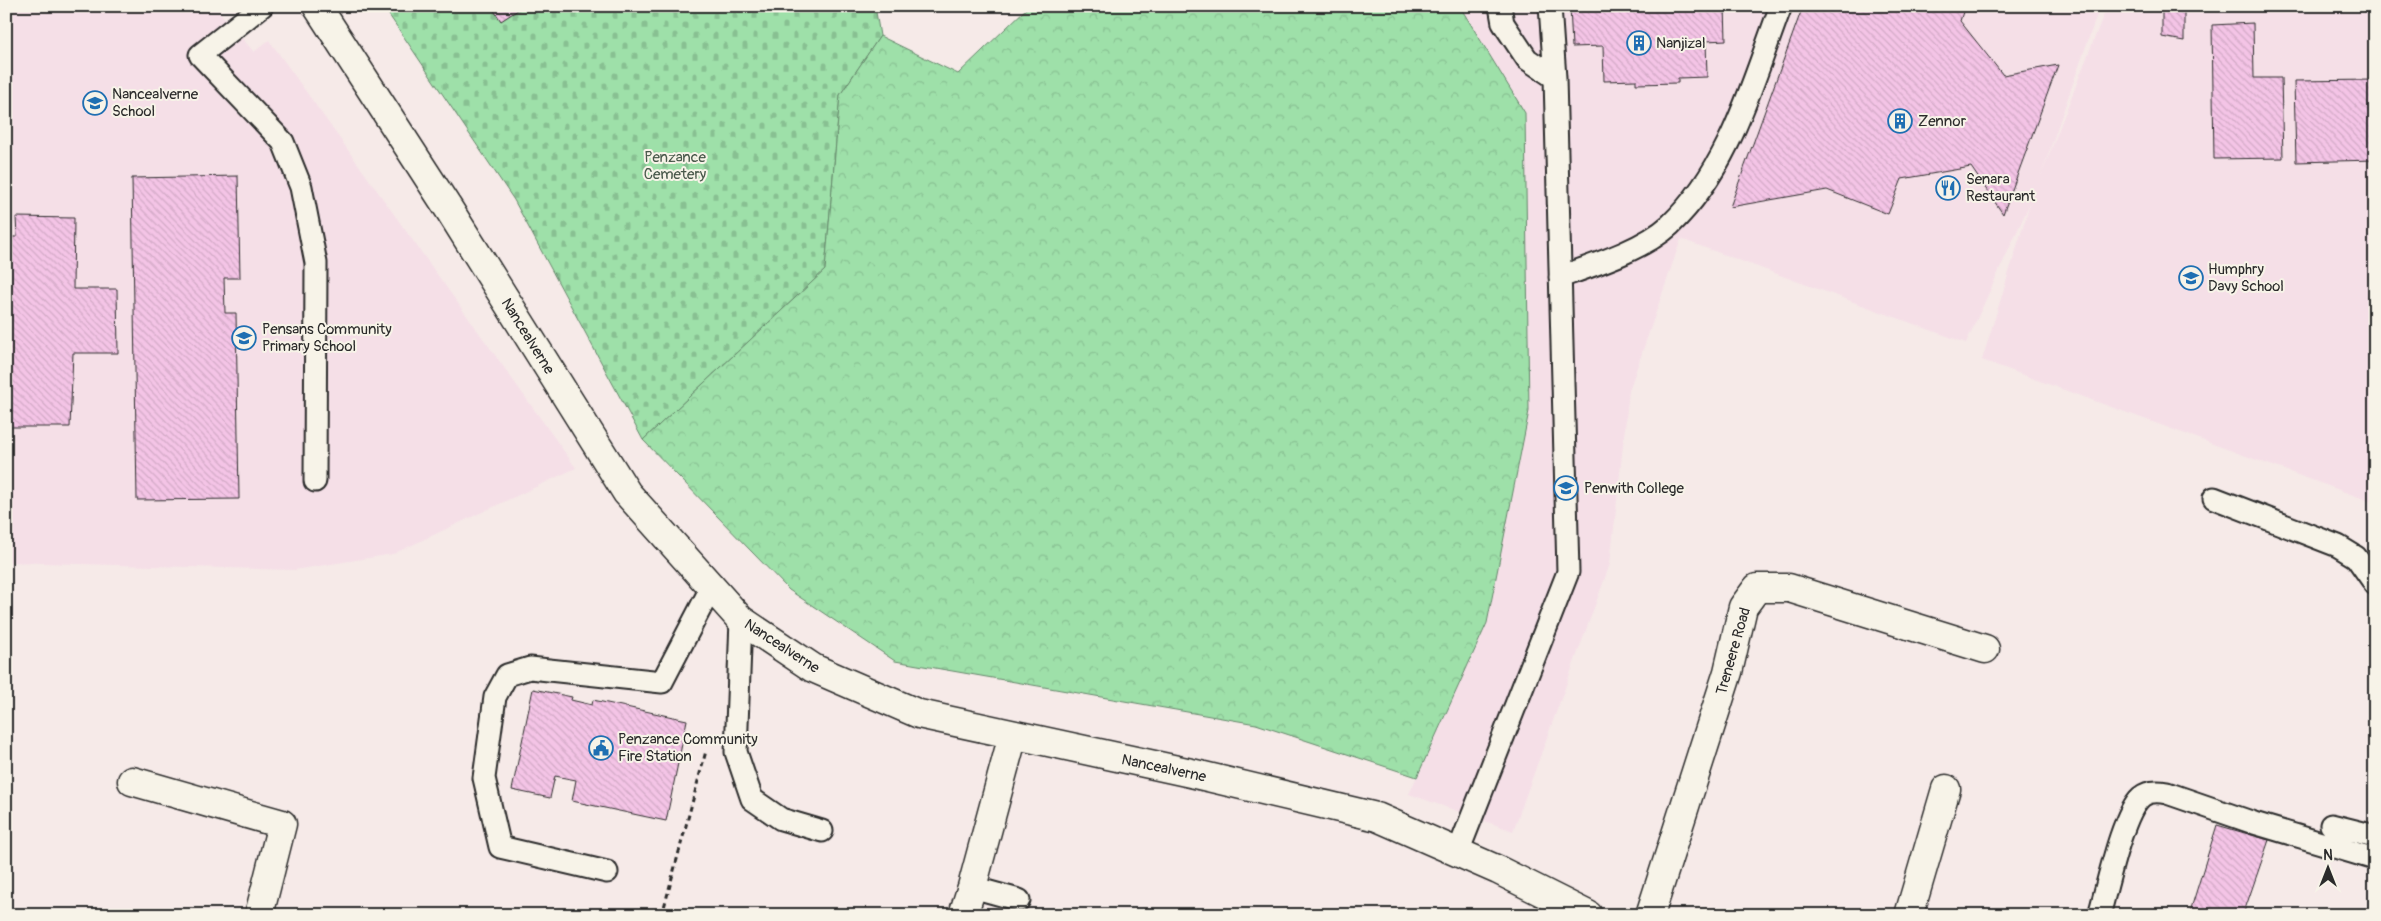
<svg xmlns="http://www.w3.org/2000/svg" width="2381" height="921" font-family="Pangolin,sans-serif">
<style>
.built{fill:#f5dfe7}
.cemetery{fill:url(#cemetery-stones);stroke:#64866a}
.park{fill:url(#park-crowns);stroke:#64866a}
.building{fill:url(#building-back-hatch);stroke:#2b2b2b}
.lines{fill:none;stroke-linecap:round;stroke-linejoin:round}
.lane-casing{stroke:#2b2b2b;stroke-width:25}
.street-casing{stroke:#2b2b2b;stroke-width:31}
.secondary-casing{stroke:#2b2b2b;stroke-width:31}
.path{stroke:#2b2b2b;stroke-width:3;stroke-dasharray:5 4;stroke-linecap:butt}
.lane{stroke:#f7f3e8;stroke-width:21}
.street{stroke:#f7f3e8;stroke-width:28}
.secondary{stroke:#f7f3e8;stroke-width:28}
.labels{text-anchor:middle;stroke-width:4;stroke-linejoin:round;paint-order:stroke}
.poi-label{font-size:15px;fill:#2b2b2b;stroke:#f7f3e8;text-anchor:start}
.park-label{font-size:15px;fill:#48584a;stroke:#f7f3e8}
.street-label{font-size:15px;fill:#2b2b2b;stroke:#f7f3e8}
</style>
<defs>
<pattern id="cemetery-stones" width="16" height="16" patternUnits="userSpaceOnUse" patternTransform="scale(1.25)"><rect width="16" height="16" fill="#9ee0a9"/><path d="M2 7V4a2 2 0 0 1 4 0v3zM10 15v-3a2 2 0 0 1 4 0v3z" fill="#88c092"/></pattern>
<pattern id="park-crowns" width="20" height="18" patternUnits="userSpaceOnUse" patternTransform="scale(1.25)"><rect width="20" height="18" fill="#9ee0a9"/><path d="M2 6a3 3 0 1 1 6 0M12 15a3 3 0 1 1 6 0" fill="none" stroke="#88c092"/></pattern>
<pattern id="building-back-hatch" width="6" height="6" patternUnits="userSpaceOnUse" patternTransform="scale(1.25)"><rect width="6" height="6" fill="#f4c4e6"/><path d="M-1 5l2 2M0 0l6 6M5-1l2 2" fill="none" stroke="#d1a9c5"/></pattern>
</defs>
<rect width="100%" height="100%" fill="#f6eae8"/>
<filter id="ink" filterUnits="userSpaceOnUse"><feTurbulence type="fractalNoise" baseFrequency=".02" numOctaves="2"/><feDisplacementMap in="SourceGraphic" scale="10" xChannelSelector="R" yChannelSelector="G"/><feConvolveMatrix kernelMatrix="1 2 1 2 8 2 1 2 1" color-interpolation-filters="sRGB"/></filter>
<g filter="url(#ink)">
<!-- built -->
<path class="built" d="M6 6H214L254 52 269 40 576 468 393 554 294 570 6 562Z
M1462 6H2100L2041 175 2107 6H2375V503L1982 360 2031 201 1966 343 1681 239 1629 391 1610 564 1513 831 1409 794 1487 623Z"/>
<!-- cemetery -->
<path class="cemetery" d="M383 6H875L880 36 840 95 825 270 643 440 514 200Z"/>
<!-- park -->
<path class="park" d="M1029 6H1462V10L1525 113 1529 411 1487 623 1417 777 1256 724 895 661 789 590 643 440 825 270 840 95 880 36 958 74Z"/>
<!-- building -->
<path class="building" d="M491 6H524L501 21Z
M1570 6H1725L1726 40 1706 41 1707 77 1678 78V83L1636 84V80L1604 81 1603 46 1572 47Z
M1803 6H1965L1960 21 2003 75 2058 65 2003 214 1971 167 1902 179 1888 214 1827 190 1730 207Z
M2162 6H2291V9L2184 10V41L2162 37Z
M2253 23 2254 78H2281L2283 158 2214 159 2212 25Z
M2375 80V160L2296 162 2294 81Z
M238 176 240 278H224L225 313H236L239 499 137 500 132 178Z
M16 217 74 218 73 289H117L118 353H73L70 427H6V237H17Z
M533 689 572 697 571 700 592 705 593 700 687 720 666 821 572 801 576 780 555 776 550 798 512 790Z
M2217 825 2269 840 2243 915H2189Z"/>
<g class="lines">
<!-- lane casing -->
<g class="lane-casing">
<path id="lane" d="M262 6 200 55 283 142 301 187 316 263 315 481
M1500 6 1503 23 1527 59 1555 78
M1560 277C1594 265 1644 249 1670 225 1731 167 1752 82 1781 6
M2214 498 2338 546 2356 557 2375 584
M741 620 736 752 752 799 781 819 822 831
M2331 825 2375 836
M1458 852 1568 572 1555 78 1550 6
M607 872 500 847 484 778 495 697 507 675 530 668 662 682 711 588
M972 887 1019 900
M2099 915C2107 888 2122 814 2141 797 2148 791 2157 791 2167 793L2254 823 2375 859"/>
</g>
<!-- street casing -->
<g class="street-casing">
<path id="street" d="M132 781 282 824 259 915
M963 915 972 887 1013 735
M1650 915 1728 672 1743 607 1757 588H1789L1985 649
M1909 915 1946 789"/>
</g>
<!-- secondary casing -->
<g class="secondary-casing">
<path id="secondary" d="M317 6 450 211 627 493 741 620 813 668 919 714 1191 773 1377 817 1498 870 1588 915"/>
</g>
<!-- path -->
<path class="path" d="M359 11 367 6
M662 915 706 751"/>
<!-- lane -->
<use href="#lane" class="lane"/>
<!-- street -->
<use href="#street" class="street"/>
<!-- secondary -->
<use href="#secondary" class="secondary"/>
</g>
</g>
<!-- icons -->
<defs>
<g id="building-ring" transform="scale(1.25)"><circle r="9.5" fill="#f7f3e8" stroke="#1f6fb2" stroke-width="1.5"/><path d="M-4-6H4V6H1V3H-1V6H-4ZM-2.5-4.3h1.7v1.8h-1.7ZM.8-4.3h1.7v1.8H.8ZM-2.5-1h1.7V.8h-1.7ZM.8-1h1.7V.8H.8Z" fill="#1f6fb2"/></g>
<g id="school-ring" transform="scale(1.25)"><circle r="9.5" fill="#f7f3e8" stroke="#1f6fb2" stroke-width="1.5"/><path d="M0-5L7-2L0 1L-7-2ZM-4 1L0 2.5L4 1V4Q0 6-4 4Z" fill="#1f6fb2"/></g>
<g id="restaurant-ring" transform="scale(1.25)"><circle r="9.5" fill="#f7f3e8" stroke="#1f6fb2" stroke-width="1.5"/><path d="M-5-6h1v4h1v-4h1v4h1v-4h1v5L-1.5 .5V6h-2V.5L-5-1ZM5-6V6H3V1.5H1.5Q1.5-4 5-6Z" fill="#1f6fb2"/></g>
<g id="university-ring" transform="scale(1.25)"><circle r="9.5" fill="#f7f3e8" stroke="#1f6fb2" stroke-width="1.5"/><path d="M0-5L7-2L0 1L-7-2ZM-4 1L0 2.5L4 1V4Q0 6-4 4Z" fill="#1f6fb2"/></g>
<g id="civic-ring" transform="scale(1.25)"><circle r="9.5" fill="#f7f3e8" stroke="#1f6fb2" stroke-width="1.5"/><path d="M-.6-6.5H3V-4.5H.6V-3L4-1V1h2V6H-6V1h2V-1L-.6-3ZM-1.2 2.5V6h2.4V2.5Z" fill="#1f6fb2"/></g>
</defs>
<g fill-rule="evenodd">
<use href="#building-ring" x="1639" y="43"/>
<use href="#school-ring" x="95" y="103"/>
<use href="#building-ring" x="1900" y="121"/>
<use href="#restaurant-ring" x="1948" y="188"/>
<use href="#school-ring" x="2191" y="278"/>
<use href="#school-ring" x="244" y="338"/>
<use href="#university-ring" x="1566" y="488"/>
<use href="#civic-ring" x="601" y="748"/>
</g>
<g class="labels">
<!-- poi labels -->
<g class="poi-label">
<text x="1656" y="48">Nanjizal</text>
<text x="112" y="99">Nancealverne<tspan x="112" dy="17">School</tspan></text>
<text x="1918" y="126">Zennor</text>
<text x="1966" y="184">Senara<tspan x="1966" dy="17">Restaurant</tspan></text>
<text x="2208" y="274">Humphry<tspan x="2208" dy="17">Davy School</tspan></text>
<text x="262" y="334">Pensans Community<tspan x="262" dy="17">Primary School</tspan></text>
<text x="1584" y="493">Penwith College</text>
<text x="618" y="744">Penzance Community<tspan x="618" dy="17">Fire Station</tspan></text>
</g>
<!-- park labels -->
<g class="park-label">
<text x="675" y="162">Penzance<tspan x="675" dy="17">Cemetery</tspan></text>
</g>
<!-- street labels -->
<g class="street-label">
<text transform="translate(528 336) rotate(58)" y="5">Nancealverne</text>
<text transform="translate(782 646) rotate(33)" y="5">Nancealverne</text>
<text transform="translate(1733 651) rotate(-74)" y="5">Treneere Road</text>
<text transform="translate(1164 768) rotate(12)" y="5">Nancealverne</text>
</g>
</g>
<!-- margin -->
<rect width="2381" height="921" fill="none" stroke="#f7f3e8" stroke-width="25"/>
<rect x="12" y="12" width="2356" height="896" fill="none" stroke="#2b2b2b" stroke-width="2" filter="url(#ink)"/>
<!-- north arrow -->
<g transform="translate(2328 868)" stroke="#f7f3e8" stroke-width="4" paint-order="stroke">
<path d="M0-4L9 19L0 12L-9 19Z" fill="#2b2b2b"/>
<text y="-8" font-size="14" font-weight="bold" text-anchor="middle" fill="#2b2b2b">N</text>
</g>
</svg>
